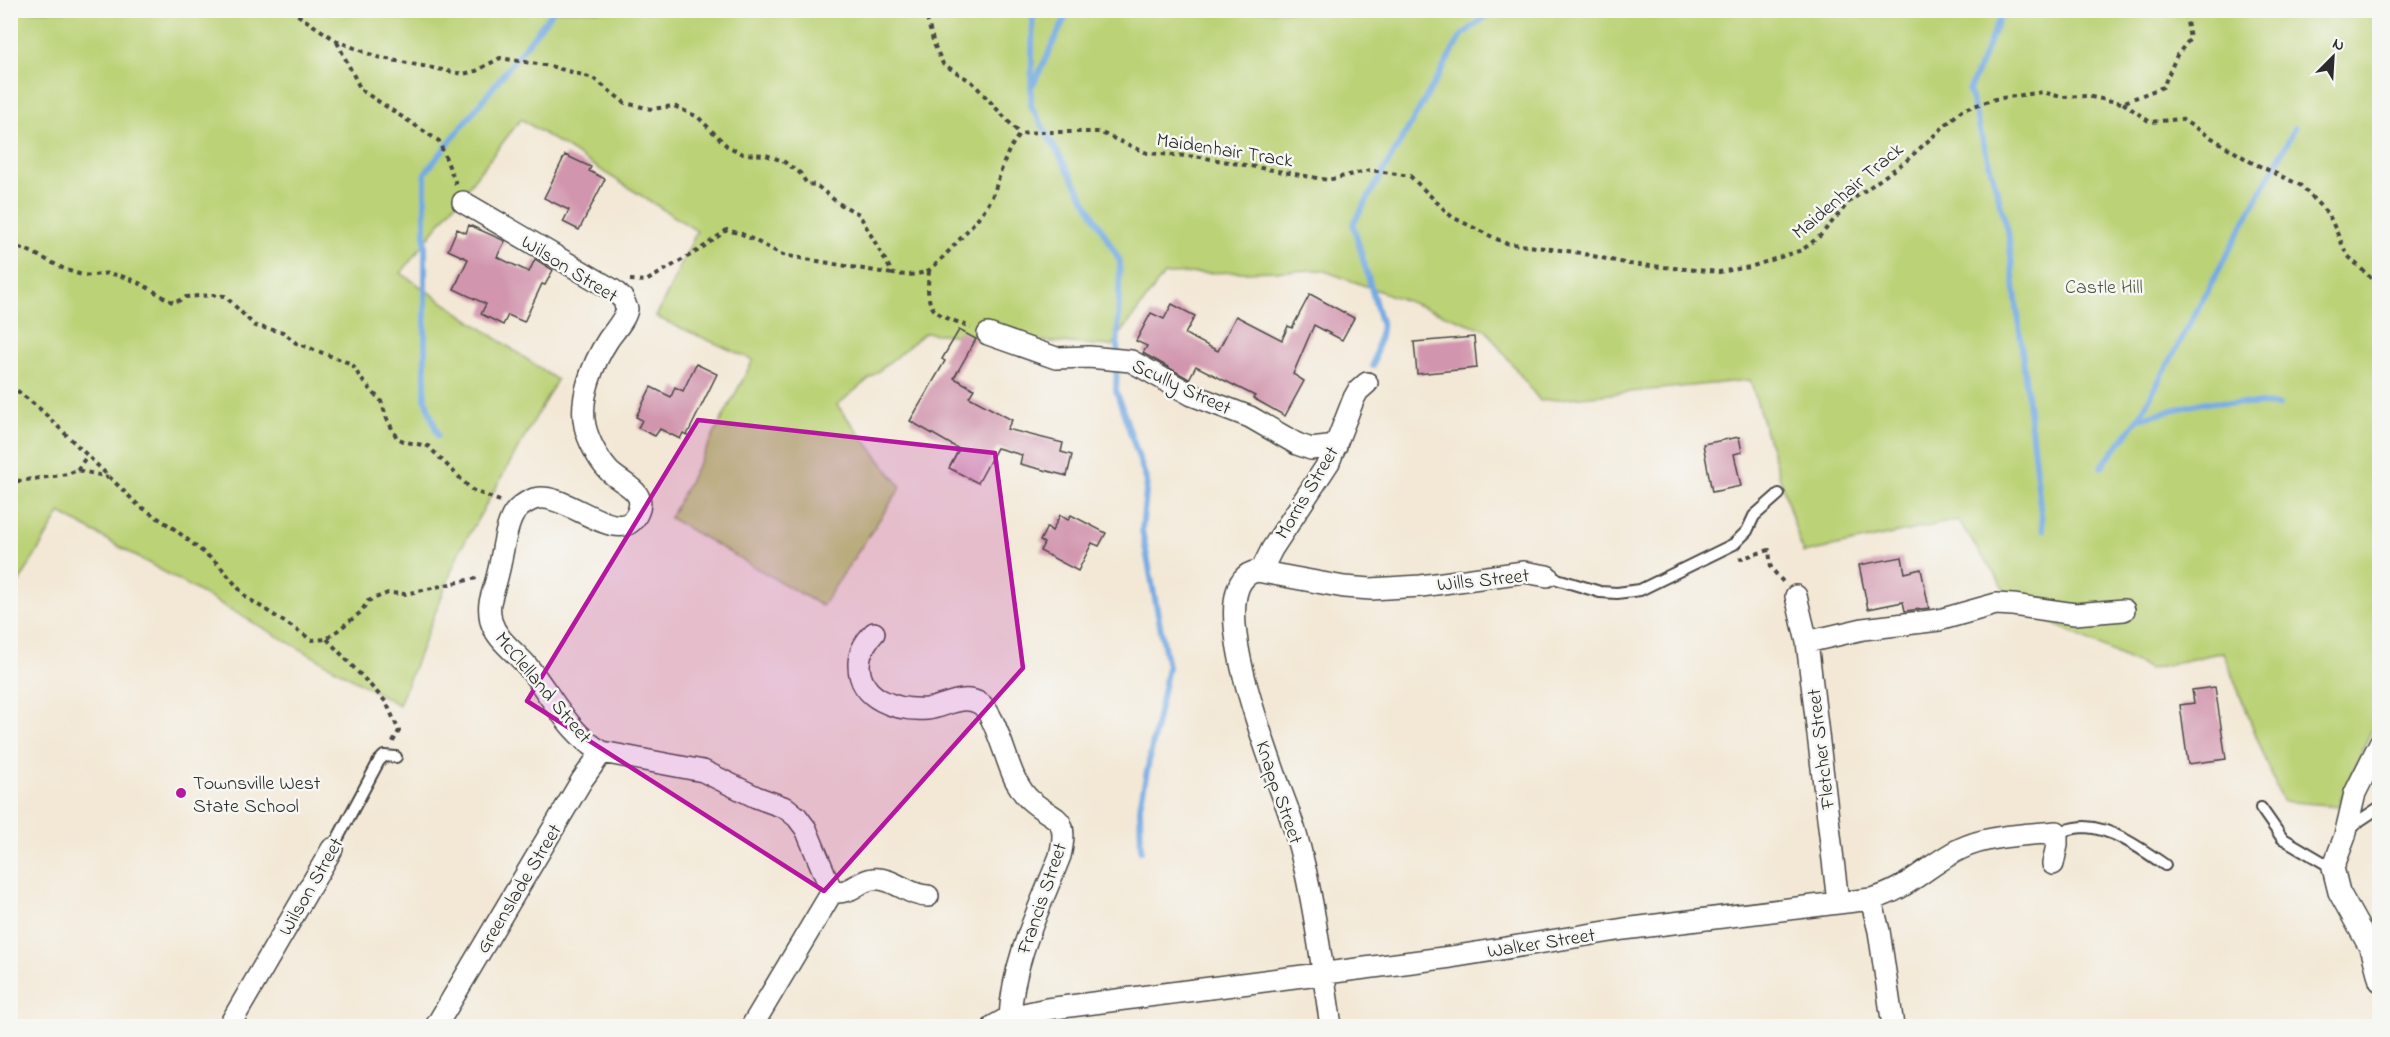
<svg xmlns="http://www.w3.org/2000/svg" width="2390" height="1037" font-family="'Indie Flower',sans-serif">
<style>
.green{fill:#bbd276;stroke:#737e50;stroke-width:1.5}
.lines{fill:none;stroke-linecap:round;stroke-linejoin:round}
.stream{stroke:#74aae2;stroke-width:6}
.building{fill:#d195ad}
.lane-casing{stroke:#494745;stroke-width:14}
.street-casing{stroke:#494745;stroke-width:24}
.path{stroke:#494745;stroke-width:4;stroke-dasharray:4.5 4.5;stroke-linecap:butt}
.lane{stroke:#fff;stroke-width:10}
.street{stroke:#fff;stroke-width:21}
.marked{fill:#b5179e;fill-opacity:0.2;stroke:#b5179e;stroke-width:4.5;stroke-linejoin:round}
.poi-dot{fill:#b5179e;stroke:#f6f6f2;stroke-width:2}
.labels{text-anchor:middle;stroke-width:5;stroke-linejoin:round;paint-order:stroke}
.street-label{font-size:20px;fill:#2b2b2b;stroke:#f6f6f2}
.park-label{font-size:20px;fill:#4f553e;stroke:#f6f6f2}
.poi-label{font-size:20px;fill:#2b2b2b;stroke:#f6f6f2;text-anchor:start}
</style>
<rect width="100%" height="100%" fill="#f6f6f2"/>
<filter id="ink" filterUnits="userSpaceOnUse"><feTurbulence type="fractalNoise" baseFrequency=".0167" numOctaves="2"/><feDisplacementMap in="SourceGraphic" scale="12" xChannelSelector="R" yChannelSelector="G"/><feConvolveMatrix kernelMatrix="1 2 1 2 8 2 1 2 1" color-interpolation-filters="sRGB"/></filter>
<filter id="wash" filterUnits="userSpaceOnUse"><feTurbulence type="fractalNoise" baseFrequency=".008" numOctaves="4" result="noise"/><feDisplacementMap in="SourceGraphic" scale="24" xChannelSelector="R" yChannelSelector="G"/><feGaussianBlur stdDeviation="1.35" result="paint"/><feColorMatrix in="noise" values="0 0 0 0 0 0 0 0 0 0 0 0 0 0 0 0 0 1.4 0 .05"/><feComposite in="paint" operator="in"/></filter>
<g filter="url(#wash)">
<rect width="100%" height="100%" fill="#f3e8d6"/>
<!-- green -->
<path class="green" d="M11 11H2379V713L2338 806 2282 801 2223 652 2149 669 2016 606 1958 520 1803 553 1750 380 1540 401 1486 330 1322 270 1164 274 1112 346 925 333 837 405 901 487 822 606 670 518 753 360 656 317 697 231 521 119 401 273 557 380 459 552 399 705 60 513 11 596Z"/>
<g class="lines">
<!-- stream -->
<path class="stream" d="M1033 10 1031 106 1120 261 1116 390 1147 482 1142 530 1168 667 1140 806 1141 851
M2003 10 1969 91 2008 231 2043 530
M1034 83 1069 10
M1373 366 1382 326 1353 224 1462 35 1494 10
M2139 418 2206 402 2279 405
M438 436 425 398V173L554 10
M2101 467 2139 418 2295 128"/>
</g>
<g id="blocks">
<!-- building -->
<path class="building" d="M565 155 591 167 589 171 605 179 579 230 563 222 569 210 544 198Z
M469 225 505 241 497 257 529 272 535 259 553 270 545 285 542 284 524 322 508 315 503 325 481 314 486 304 454 289 468 259 448 250 457 229 466 233Z
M1310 294 1354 318 1342 340 1314 325 1293 374 1304 381 1285 416 1253 398 1255 396 1196 366 1189 379 1143 353 1147 346 1136 341 1151 313 1164 319 1172 304 1195 316 1185 334 1218 351 1236 316 1282 340 1288 326 1292 328Z
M959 330 976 339 954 378 974 389 969 397 1012 420 1007 429 1063 443 1061 452 1072 455 1067 476 1020 464 1022 455 997 448 978 483 949 468 959 449 910 421 945 361 942 359Z
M1474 337 1477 368 1417 374 1414 342Z
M696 364 717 374 687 435 683 433 680 439 660 429 655 436 638 428 642 420 636 417 651 387 671 397 675 387 683 391Z
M1739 437 1742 452 1734 454 1741 486 1712 492 1703 444Z
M1060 515 1068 520 1071 515 1106 533 1099 546 1092 543 1078 571 1040 551 1044 543 1040 541 1047 527 1052 531Z
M1902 557 1905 573 1921 569 1929 608 1905 611 1903 602 1868 609 1859 565Z
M2215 687 2226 759 2188 764 2180 705 2194 703 2192 690Z"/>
</g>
</g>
<g filter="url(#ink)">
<use href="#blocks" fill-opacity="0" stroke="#494745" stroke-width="1.5"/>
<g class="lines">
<!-- lane casing -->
<g class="lane-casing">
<path id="lane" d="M1547 576 1600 592 1617 593 1640 590 1734 544 1747 531 1754 516 1779 494
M2261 808 2282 838 2333 868
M2350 830 2359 821 2380 807
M2057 832C2066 830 2076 827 2085 827 2113 828 2143 850 2165 865
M332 849 379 761 384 756 396 757"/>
</g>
<!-- street casing -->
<g class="street-casing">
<path id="street" d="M463 202 613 290 623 299 627 309C625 320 614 331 608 340 593 363 579 398 585 426 588 440 598 459 608 470 620 484 649 490 637 514 619 550 564 489 534 499 526 502 518 507 513 515 504 531 503 555 498 573 496 583 492 593 490 603 489 609 490 616 491 621 497 641 516 652 528 667 552 696 568 733 602 752L703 771 756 797 786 808 797 817 806 829 832 892
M988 334 1056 358 1089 357 1131 361 1192 395 1250 417 1297 444 1311 449 1336 446
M1261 571 1272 549 1329 462 1354 398 1358 391 1367 383
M1796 596 1807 642 1838 902
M874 633C865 642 859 652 859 665 859 700 898 711 927 709 945 707 961 694 979 703 995 711 1006 763 1016 781 1020 787 1023 794 1029 799 1054 822 1070 813 1060 856 1039 910 1013 959 1010 1017
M1807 642 1863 629 1939 620 1996 604 2013 605 2075 614 2124 610
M2380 743 2355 793 2345 836 2333 868 2339 892 2372 951 2380 981
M832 892C853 894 859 880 873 879 894 877 908 896 928 896
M1871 899 1879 931 1893 1026
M229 1026 332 849
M436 1026 582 780 602 752
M752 1026 832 892
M994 1026 1010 1017 1047 1009 1451 957 1624 929 1871 899C1906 891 1929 864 1960 849 1989 835 2026 835 2057 832V845L2053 864
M1331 1026C1323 974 1317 921 1305 869 1299 843 1291 816 1281 791 1270 758 1199 582 1257 571L1344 587 1371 589 1421 586 1524 572 1547 576"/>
</g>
<!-- path -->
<path class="path" d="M290 10 337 41 377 57 463 74 476 71 500 58 550 66 593 78 625 103 651 109 674 106 698 117 727 146 743 154 766 155 783 161 800 173 807 184 816 185 838 203 859 214 893 274C904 275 919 276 929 270 938 265 986 211 990 201 1002 176 1001 157 1020 134L1037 132H1099L1147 153 1200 157 1328 180 1370 170 1410 176 1452 217 1505 243 1575 252 1629 264 1719 272 1750 267 1802 250 1820 236 1849 202 1906 161 1962 110 1995 99 2043 92 2061 97 2086 96 2122 103 2163 87 2177 55 2190 39 2185 10
M929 10 927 19 934 44 943 64 972 82 1020 134
M337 42 361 90 439 141 456 184
M2123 103 2150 122 2181 119 2251 162 2300 185 2329 215 2347 255 2380 287
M10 246C18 248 26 249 33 253 49 260 62 270 79 274 91 278 100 272 111 274 134 277 154 292 174 303L186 297 213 295 225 296 255 326 283 332 296 343 352 364 361 379 381 401 387 419 397 438 406 442 428 446 472 490 500 501
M929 271C925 314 933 313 971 327
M630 280 646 281 699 250 727 230 742 234 783 255 892 274
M10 385 40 409 138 505 173 528 218 564 246 597 312 640 327 639 361 612 368 601 388 593 405 594 477 578
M77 470 87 456
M10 475 19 481 68 474 77 470 108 477
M1739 559 1769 550 1771 568 1785 584
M327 639 386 702 399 731 391 745"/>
<!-- lane -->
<use href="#lane" class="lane"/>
<!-- street -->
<use href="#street" class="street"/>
</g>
</g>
<!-- marked area -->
<path class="marked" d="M698 420 995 453 1023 668 824 891 527 701Z"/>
<!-- markers -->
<circle class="poi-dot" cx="181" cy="793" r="6"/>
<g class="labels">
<!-- street labels -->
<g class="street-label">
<text transform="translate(1225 149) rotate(9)" y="7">Maidenhair Track</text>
<text transform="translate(1847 190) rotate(-40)" y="7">Maidenhair Track</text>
<text transform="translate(570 268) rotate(32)" y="7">Wilson Street</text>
<text transform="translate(1182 386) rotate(25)" y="7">Scully Street</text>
<text transform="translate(1306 492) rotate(-59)" y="7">Morris Street</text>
<text transform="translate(1483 579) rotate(-6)" y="7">Wills Street</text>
<text transform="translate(544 687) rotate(50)" y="7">McClelland Street</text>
<text transform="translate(1820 749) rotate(-97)" y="7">Fletcher Street</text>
<text transform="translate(1280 792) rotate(71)" y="7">Knapp Street</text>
<text transform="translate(310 886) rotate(-60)" y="7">Wilson Street</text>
<text transform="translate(518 888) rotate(-59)" y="7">Greenslade Street</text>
<text transform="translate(1041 898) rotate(-71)" y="7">Francis Street</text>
<text transform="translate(1541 942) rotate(-9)" y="7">Walker Street</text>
</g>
<!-- park labels -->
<g class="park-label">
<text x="2104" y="293">Castle Hill</text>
</g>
<!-- poi labels -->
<g class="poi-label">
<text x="193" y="789">Townsville West<tspan x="193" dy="23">State School</tspan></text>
</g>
</g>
<!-- margin -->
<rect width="2390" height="1037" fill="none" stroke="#f6f6f2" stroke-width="36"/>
<!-- north arrow -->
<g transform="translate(2333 57) rotate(24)" stroke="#f6f6f2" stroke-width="4.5" paint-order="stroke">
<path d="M0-4.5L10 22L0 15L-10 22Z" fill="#2b2b2b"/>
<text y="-9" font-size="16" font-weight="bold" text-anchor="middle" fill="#2b2b2b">N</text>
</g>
</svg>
